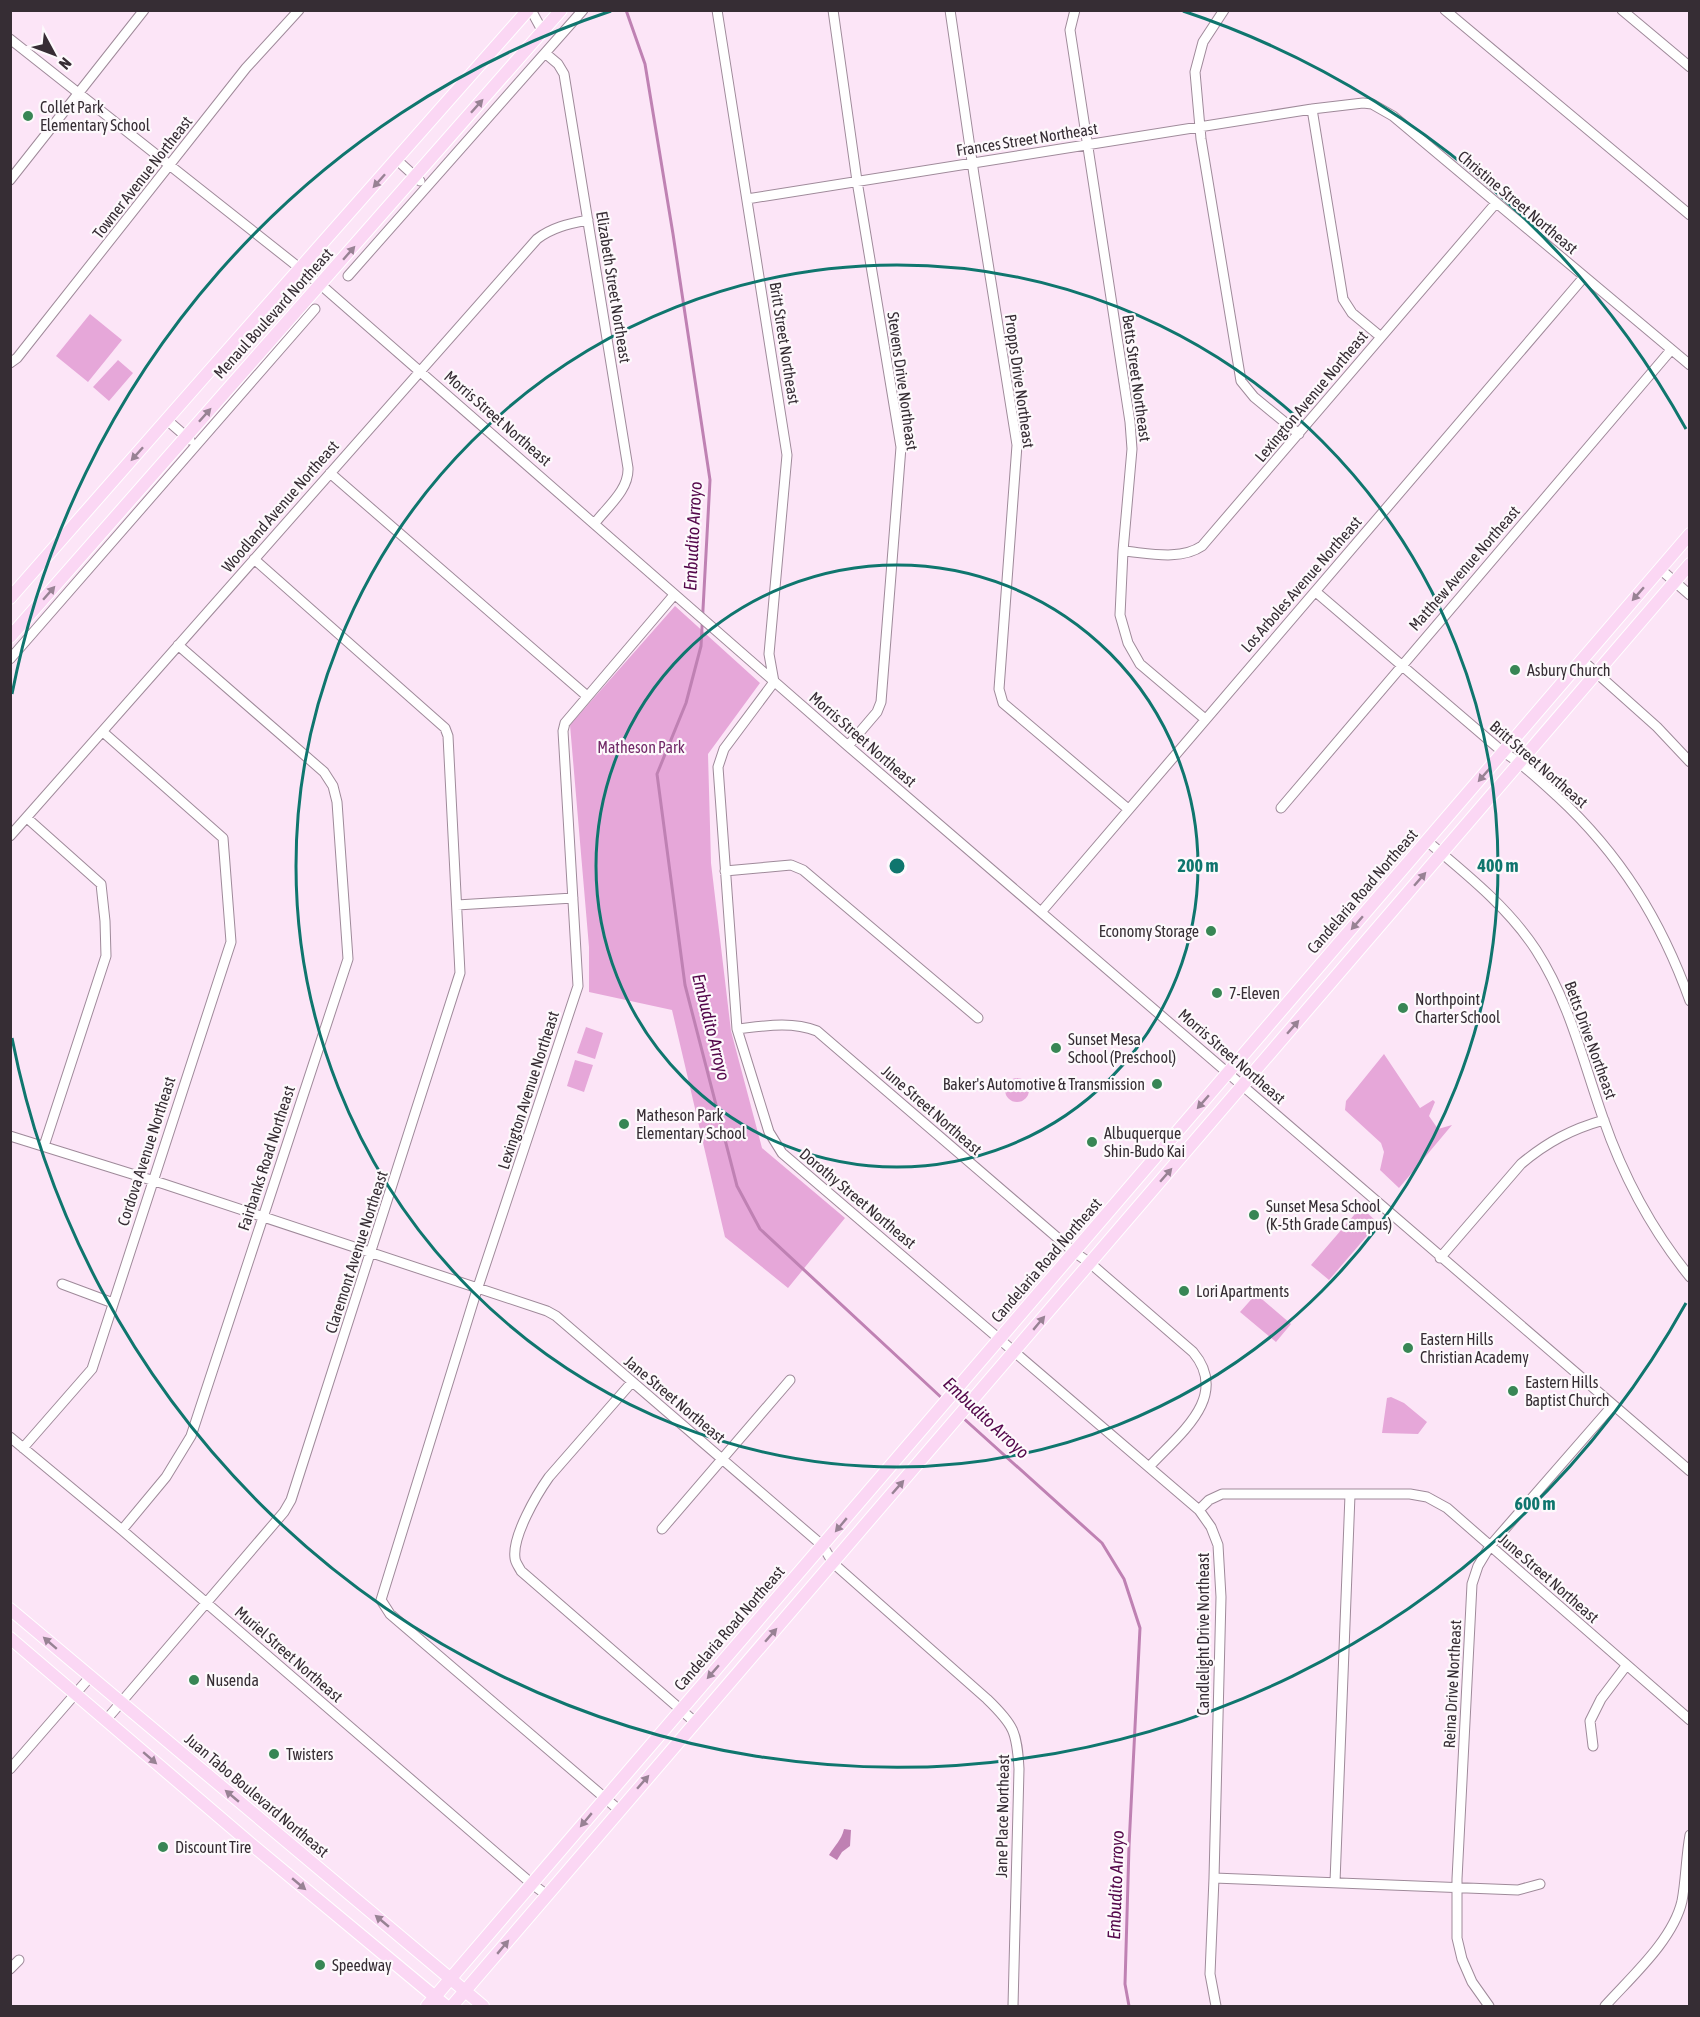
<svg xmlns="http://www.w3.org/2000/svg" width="1700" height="2017" font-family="'Asap Condensed',sans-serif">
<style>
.green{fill:#e6a7d9}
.water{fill:#bf81b3}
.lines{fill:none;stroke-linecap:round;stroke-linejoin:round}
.stream{stroke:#bf81b3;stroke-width:3}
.minor-casing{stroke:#9f8a9a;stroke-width:11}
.major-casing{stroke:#fff;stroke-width:14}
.minor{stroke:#fff;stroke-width:9}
.major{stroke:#fbd7f4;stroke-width:12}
.oneway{fill:#988294}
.ring{fill:none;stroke:#0f766e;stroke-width:3}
.poi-dot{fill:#388655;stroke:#fdf9fc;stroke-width:2}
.labels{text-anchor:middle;stroke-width:4.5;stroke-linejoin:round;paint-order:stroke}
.poi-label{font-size:16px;fill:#362d34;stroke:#fdf9fc;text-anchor:start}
.street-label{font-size:16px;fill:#362d34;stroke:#fdf9fc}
.park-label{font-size:16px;fill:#722968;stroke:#fdf9fc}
.water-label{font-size:18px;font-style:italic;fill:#54074b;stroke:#fdf9fc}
.centre{fill:#0f766e;stroke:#fdf9fc;stroke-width:3}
.ring-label{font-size:18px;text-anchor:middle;font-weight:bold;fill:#0f766e;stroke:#fdf9fc;stroke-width:4.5;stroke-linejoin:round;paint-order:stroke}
</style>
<rect width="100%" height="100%" fill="#fce5f7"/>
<!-- green -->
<path class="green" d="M90 314 122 340 88 382 56 356Z
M118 360 133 373 109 401 93 387Z
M675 606 760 683 708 754 711 863 731 1031 762 1148 845 1218 788 1288 725 1237 672 1010 589 992V947L570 725Z
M586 1027 603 1033 595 1059 577 1053Z
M1384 1054 1420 1108 1433 1100 1435 1102 1429 1116 1438 1129 1452 1125 1399 1188 1380 1170 1384 1152 1381 1143 1345 1110 1346 1101Z
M575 1060 593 1065 584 1092 567 1086Z
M1005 1090a12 12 0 1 1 24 0a12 12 0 1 1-24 0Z
M1361 1207 1378 1223 1329 1280 1311 1265Z
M1256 1294 1291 1324 1276 1342 1240 1312Z
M1391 1397 1404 1403 1427 1422 1418 1434 1382 1433 1387 1398Z"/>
<!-- water -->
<path class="water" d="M844 1829 851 1830 850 1846 842 1852 837 1860 829 1855C835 1845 841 1841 844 1829Z"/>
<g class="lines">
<!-- stream -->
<path class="stream" d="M626 10 645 64 673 234 710 480 701 646 686 703 657 774 685 985 737 1186 760 1229 944 1400
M962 1417 1102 1543 1124 1579 1140 1628 1129 1846 1125 1984 1129 2006"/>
<!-- minor casing -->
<g class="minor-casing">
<path id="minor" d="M531 10 543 32
M717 10 787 455 769 654 774 682 724 749 718 767 737 1029 769 1132 782 1153 1199 1510 1211 1527 1218 1545 1221 1597 1214 1878 1210 1974 1216 2006
M833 10 857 181 901 447 881 702 877 712 848 746
M950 10 974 175 1017 445 999 689 1003 703 1128 809
M1075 10 1070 30 1130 422 1132 449 1123 551 1120 615 1128 643 1140 664 1205 719
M1224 10 1203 42 1195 72 1201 139 1241 381 1254 397 1299 434
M1445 10 1690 215
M1622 10 1690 67
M10 39 321 285 848 746 1690 1471
M545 53 558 64 564 74 628 468C629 490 607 507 595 523
M1312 109 1343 299 1352 313 1381 337
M397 160 420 181
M10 180 144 10
M747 199 1312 109 1363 103 1372 104 1393 116 1690 365
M348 276 583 10
M10 363 17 358 246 68 299 10
M167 420 190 440
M330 473 587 696
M1123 551C1148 553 1180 561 1202 546L1496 203
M1660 569 1690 595
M1316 592 1497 747C1504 753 1512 757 1519 763 1532 773 1545 785 1557 796 1620 854 1661 920 1690 1001
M10 659 315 309
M1582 660 1657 727 1690 762
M1281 808 1671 350
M27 818 101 884 105 921 106 956 44 1146
M10 836 537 239C553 227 569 224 588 220
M1427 841C1465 873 1508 907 1536 950 1569 1001 1583 1061 1603 1118 1623 1176 1651 1229 1690 1277
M725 871 791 865 803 870 978 1018
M457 905 573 898
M1042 911 1584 277
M737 1029C764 1026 791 1021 817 1031L1074 1252 1090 1263 1193 1352C1231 1397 1178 1435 1149 1467
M10 1136 164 1184 547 1311 556 1316 823 1546 833 1563 987 1699C1014 1725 1017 1732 1019 1769L1013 2006
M1440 1258 1521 1164C1547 1142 1572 1129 1604 1120
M62 1284 113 1303
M632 1382 549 1477C537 1494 512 1536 515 1558 515 1562 519 1567 521 1571L695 1722
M10 1437 122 1530 532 1884 547 1895
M23 1448 92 1369 231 942 223 838 103 732
M1199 1510 1209 1500 1222 1494H1410L1427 1497 1447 1508 1690 1720
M662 1529 790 1380
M122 1530 166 1477 191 1436 348 959 337 802 333 786 324 772 178 645
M106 1720 284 1512 291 1500 460 973 448 736 445 728 254 559
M1593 1746 1590 1721 1601 1699 1626 1666
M10 1769 90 1677
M619 1810 390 1614 381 1600 475 1296 578 986 563 731 565 723 674 595
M1214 1878 1518 1890 1540 1884
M1335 1882 1350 1495
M10 1969 19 1960
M1489 2006 1472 1982 1462 1959 1457 1938V1879L1472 1584 1478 1566 1490 1546 1613 1405
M1605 2006C1631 1977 1673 1940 1682 1901 1686 1880 1686 1857 1690 1835"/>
</g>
<!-- major casing -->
<g class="major-casing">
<path id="major" d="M10 598 212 368 528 10
M10 637 561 10
M10 1609 483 2006
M10 1638 251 1844 446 2006
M427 2006 1690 534
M452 2006 1690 564"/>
</g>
<!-- minor -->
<use href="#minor" class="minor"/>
<!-- major -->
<use href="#major" class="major"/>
</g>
<!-- one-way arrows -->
<defs><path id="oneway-solid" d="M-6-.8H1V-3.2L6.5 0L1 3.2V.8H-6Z" transform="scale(1.5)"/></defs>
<g class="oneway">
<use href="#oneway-solid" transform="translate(477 106) rotate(-48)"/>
<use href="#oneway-solid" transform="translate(379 181) rotate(132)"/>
<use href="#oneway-solid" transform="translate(349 253) rotate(-49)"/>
<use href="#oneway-solid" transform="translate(205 415) rotate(-48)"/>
<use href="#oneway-solid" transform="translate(137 454) rotate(132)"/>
<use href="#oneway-solid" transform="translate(49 593) rotate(-49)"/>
<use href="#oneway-solid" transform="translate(1638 594) rotate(131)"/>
<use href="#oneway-solid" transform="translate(1484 775) rotate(131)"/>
<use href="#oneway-solid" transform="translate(1420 879) rotate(-49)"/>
<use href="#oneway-solid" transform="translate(1357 923) rotate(131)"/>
<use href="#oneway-solid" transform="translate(1293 1027) rotate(-49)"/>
<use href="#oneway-solid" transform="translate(1203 1102) rotate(131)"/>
<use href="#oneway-solid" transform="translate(1166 1175) rotate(-49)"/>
<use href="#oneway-solid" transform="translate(1039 1323) rotate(-50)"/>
<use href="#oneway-solid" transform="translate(898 1487) rotate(-49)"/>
<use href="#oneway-solid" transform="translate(841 1525) rotate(130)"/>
<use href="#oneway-solid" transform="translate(771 1635) rotate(-49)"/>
<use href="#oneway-solid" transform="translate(50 1643) rotate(-139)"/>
<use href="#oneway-solid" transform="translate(713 1672) rotate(131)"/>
<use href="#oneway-solid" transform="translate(150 1758) rotate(41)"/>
<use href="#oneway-solid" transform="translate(643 1782) rotate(-49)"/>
<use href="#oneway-solid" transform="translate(232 1796) rotate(-140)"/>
<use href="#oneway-solid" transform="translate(586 1820) rotate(130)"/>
<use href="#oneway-solid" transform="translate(299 1884) rotate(40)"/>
<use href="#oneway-solid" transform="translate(382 1921) rotate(-140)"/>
<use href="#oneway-solid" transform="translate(503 1947) rotate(-50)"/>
</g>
<!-- distance rings -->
<g class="ring">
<circle cx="897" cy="866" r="301"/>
<circle cx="897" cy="866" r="601"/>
<path d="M1686 1303A902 902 0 0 1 12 1038M12 694A902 902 0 0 1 611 11M1183 11A902 902 0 0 1 1686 429"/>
</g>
<!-- markers -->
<g class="poi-dot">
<circle cx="28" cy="116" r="6"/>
<circle cx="1515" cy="670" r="6"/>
<circle cx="1211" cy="931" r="6"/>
<circle cx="1217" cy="993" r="6"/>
<circle cx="1403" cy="1008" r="6"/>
<circle cx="1056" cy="1048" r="6"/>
<circle cx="1157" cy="1084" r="6"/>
<circle cx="624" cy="1124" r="6"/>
<circle cx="1092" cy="1142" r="6"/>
<circle cx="1254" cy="1215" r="6"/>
<circle cx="1184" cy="1291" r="6"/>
<circle cx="1408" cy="1348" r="6"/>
<circle cx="1513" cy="1391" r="6"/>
<circle cx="194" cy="1680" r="6"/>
<circle cx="274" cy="1754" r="6"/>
<circle cx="163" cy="1847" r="6"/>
<circle cx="320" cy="1965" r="6"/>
</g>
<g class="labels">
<!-- poi labels -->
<g class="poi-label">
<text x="40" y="113">Collet Park<tspan x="40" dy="18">Elementary School</tspan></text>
<text x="1527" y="676">Asbury Church</text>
<text x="1199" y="937" text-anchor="end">Economy Storage</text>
<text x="1229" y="999">7-Eleven</text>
<text x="1415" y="1005">Northpoint<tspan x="1415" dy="18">Charter School</tspan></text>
<text x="1068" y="1045">Sunset Mesa<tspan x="1068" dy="18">School (Preschool)</tspan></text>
<text x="1145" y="1090" text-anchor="end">Baker's Automotive &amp; Transmission</text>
<text x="636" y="1121">Matheson Park<tspan x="636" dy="18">Elementary School</tspan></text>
<text x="1104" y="1139">Albuquerque<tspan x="1104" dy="18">Shin-Budo Kai</tspan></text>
<text x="1266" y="1212">Sunset Mesa School<tspan x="1266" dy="18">(K-5th Grade Campus)</tspan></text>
<text x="1196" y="1297">Lori Apartments</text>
<text x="1420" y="1345">Eastern Hills<tspan x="1420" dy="18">Christian Academy</tspan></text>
<text x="1525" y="1388">Eastern Hills<tspan x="1525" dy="18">Baptist Church</tspan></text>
<text x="206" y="1686">Nusenda</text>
<text x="286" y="1760">Twisters</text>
<text x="175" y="1853">Discount Tire</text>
<text x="332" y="1971">Speedway</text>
</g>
<!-- street labels -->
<g class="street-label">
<text transform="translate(1027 139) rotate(-9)" y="6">Frances Street Northeast</text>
<text transform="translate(142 177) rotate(-52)" y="6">Towner Avenue Northeast</text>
<text transform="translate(1518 202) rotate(40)" y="6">Christine Street Northeast</text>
<text transform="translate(614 287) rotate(81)" y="6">Elizabeth Street Northeast</text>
<text transform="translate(273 313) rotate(-48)" y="6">Menaul Boulevard Northeast</text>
<text transform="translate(785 343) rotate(81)" y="6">Britt Street Northeast</text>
<text transform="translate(1137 378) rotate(82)" y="6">Betts Street Northeast</text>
<text transform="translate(903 381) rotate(82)" y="6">Stevens Drive Northeast</text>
<text transform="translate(1020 381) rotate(82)" y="6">Propps Drive Northeast</text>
<text transform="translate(1311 396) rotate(-50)" y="6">Lexington Avenue Northeast</text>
<text transform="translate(498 418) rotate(41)" y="6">Morris Street Northeast</text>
<text transform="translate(280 506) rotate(-49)" y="6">Woodland Avenue Northeast</text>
<text transform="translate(1464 568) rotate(-49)" y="6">Matthew Avenue Northeast</text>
<text transform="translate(1301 584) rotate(-49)" y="6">Los Arboles Avenue Northeast</text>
<text transform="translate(863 739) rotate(41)" y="6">Morris Street Northeast</text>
<text transform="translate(1539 764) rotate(41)" y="6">Britt Street Northeast</text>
<text transform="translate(1362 891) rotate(-49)" y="6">Candelaria Road Northeast</text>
<text transform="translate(1591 1040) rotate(70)" y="6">Betts Drive Northeast</text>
<text transform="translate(1232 1056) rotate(41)" y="6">Morris Street Northeast</text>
<text transform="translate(528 1090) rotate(-72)" y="6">Lexington Avenue Northeast</text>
<text transform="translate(932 1110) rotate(41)" y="6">June Street Northeast</text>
<text transform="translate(146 1151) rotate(-72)" y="6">Cordova Avenue Northeast</text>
<text transform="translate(266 1158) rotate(-72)" y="6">Fairbanks Road Northeast</text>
<text transform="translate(858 1198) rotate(40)" y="6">Dorothy Street Northeast</text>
<text transform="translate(356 1252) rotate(-72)" y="6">Claremont Avenue Northeast</text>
<text transform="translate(1046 1260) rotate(-49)" y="6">Candelaria Road Northeast</text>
<text transform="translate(675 1399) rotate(40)" y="6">Jane Street Northeast</text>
<text transform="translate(1549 1578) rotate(41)" y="6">June Street Northeast</text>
<text transform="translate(729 1628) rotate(-49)" y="6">Candelaria Road Northeast</text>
<text transform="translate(1203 1634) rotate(-90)" y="6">Candlelight Drive Northeast</text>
<text transform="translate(289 1654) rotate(41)" y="6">Muriel Street Northeast</text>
<text transform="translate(1452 1684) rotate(-87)" y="6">Reina Drive Northeast</text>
<text transform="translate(257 1795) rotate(40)" y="6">Juan Tabo Boulevard Northeast</text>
<text transform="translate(1002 1816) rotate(-89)" y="6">Jane Place Northeast</text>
</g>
<!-- park labels -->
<g class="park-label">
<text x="641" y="753">Matheson Park</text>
</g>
<!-- water labels -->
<g class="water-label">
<text transform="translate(693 536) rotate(-87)" y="6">Embudito Arroyo</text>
<text transform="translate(711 1027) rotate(76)" y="6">Embudito Arroyo</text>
<text transform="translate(986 1418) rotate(43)" y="6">Embudito Arroyo</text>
<text transform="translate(1116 1885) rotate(-88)" y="6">Embudito Arroyo</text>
</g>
</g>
<circle cx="897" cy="866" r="9" class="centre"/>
<g class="ring-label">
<text x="1198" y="872">200 m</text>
<text x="1498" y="872">400 m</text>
<text x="1535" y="1510">600 m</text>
</g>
<!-- border -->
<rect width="1700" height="2017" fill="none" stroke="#362d34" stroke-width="24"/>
<!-- north arrow -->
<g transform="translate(54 54) rotate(131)" stroke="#fdf9fc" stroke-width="4.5" paint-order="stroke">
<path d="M0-4.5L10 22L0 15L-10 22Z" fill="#362d34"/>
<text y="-9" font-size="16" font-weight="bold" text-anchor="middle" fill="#362d34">N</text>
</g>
</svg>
